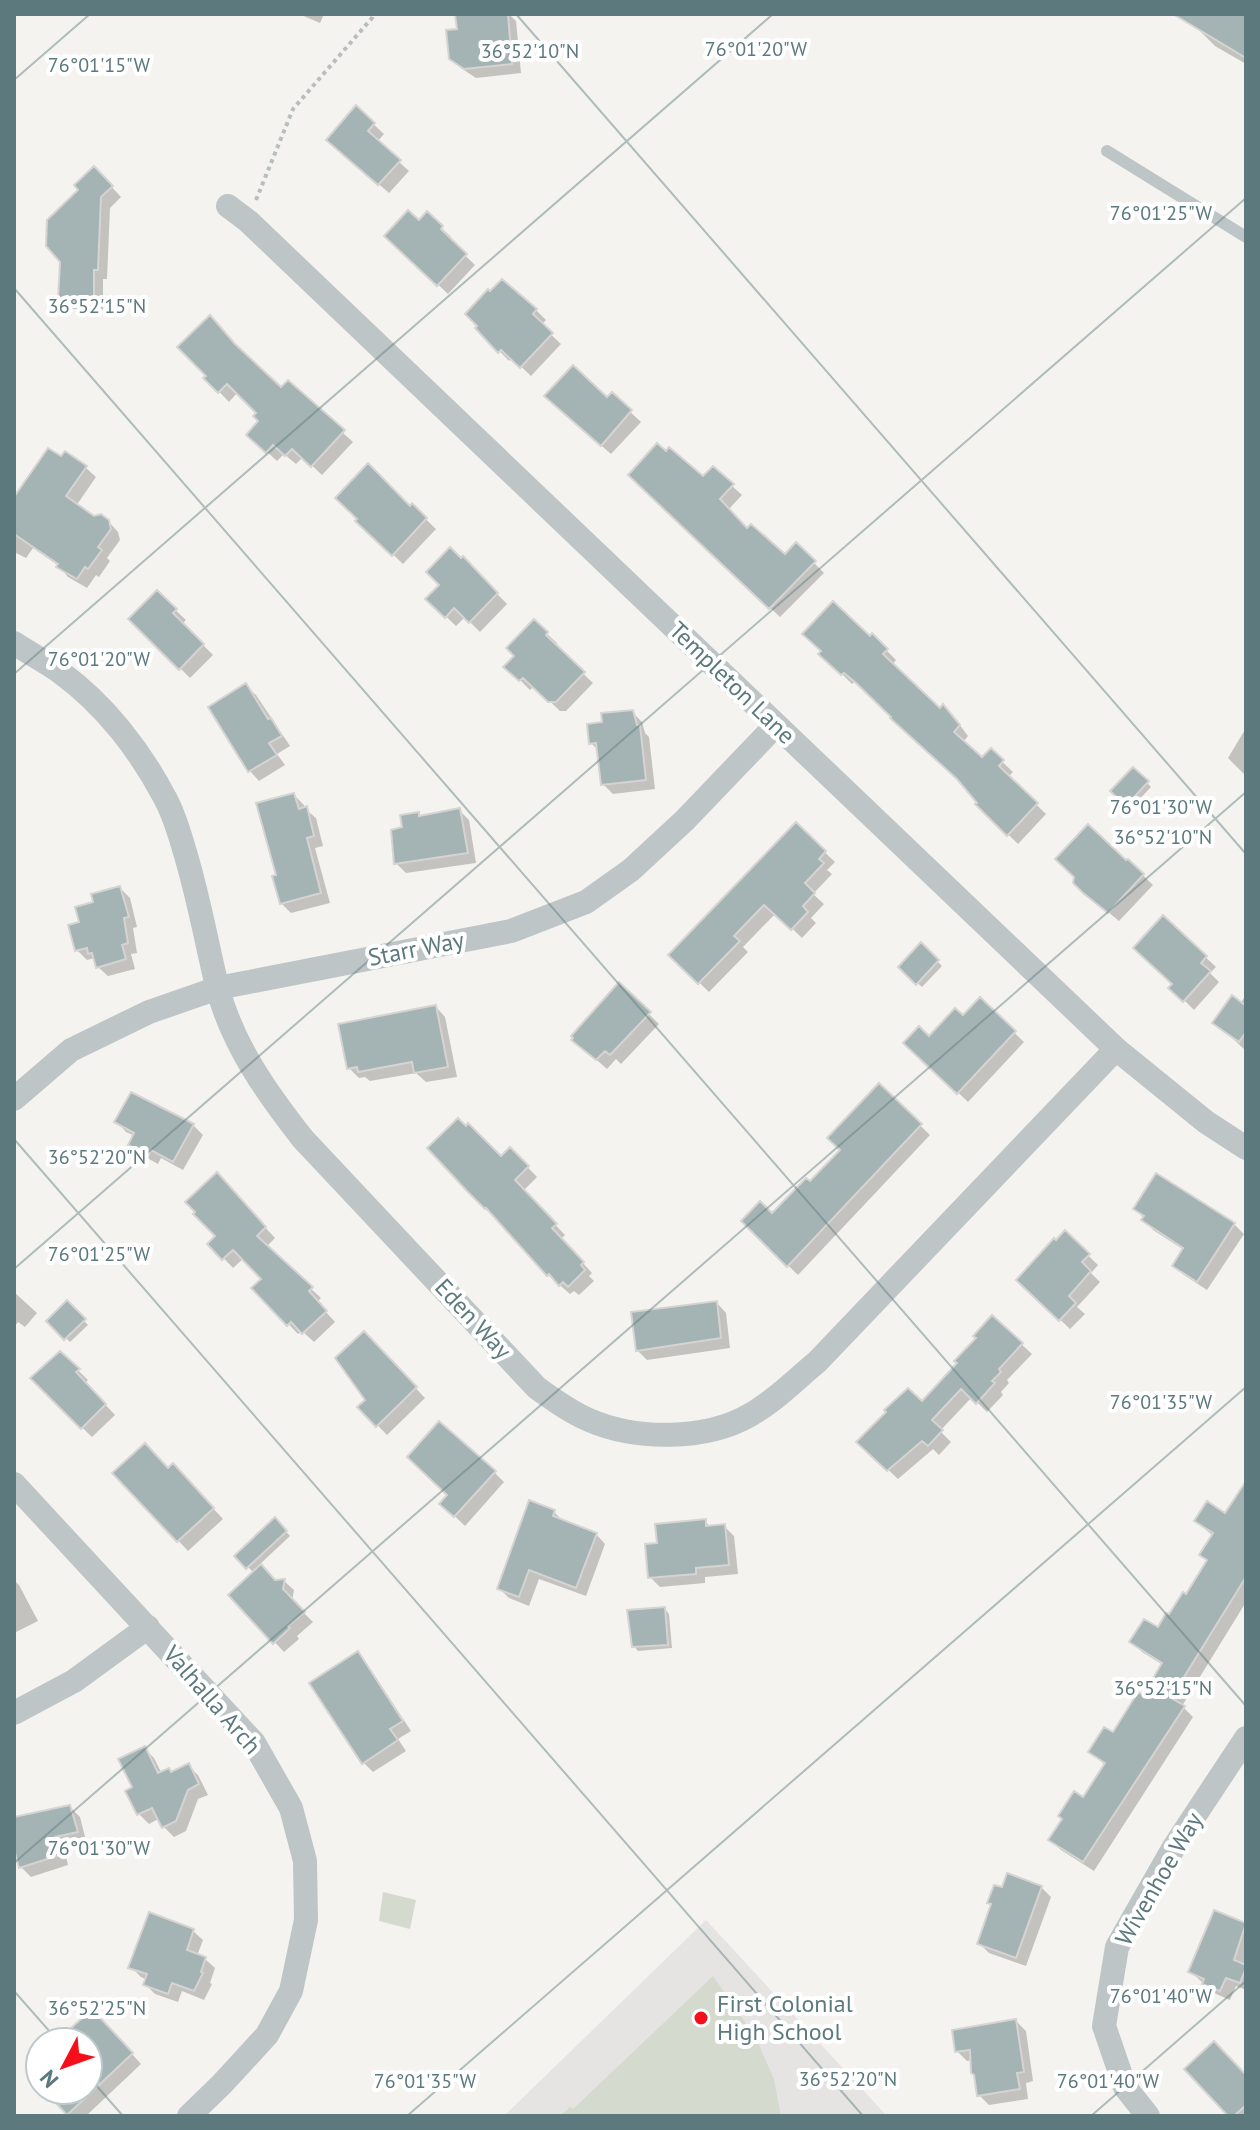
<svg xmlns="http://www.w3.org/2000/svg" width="1260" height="2130" font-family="'PT Sans',sans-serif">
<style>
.built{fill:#e5e4e3}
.green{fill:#d5dace}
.shadow{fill:#0003}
.building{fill:#a4b3b4;stroke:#d5d4d2;stroke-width:2}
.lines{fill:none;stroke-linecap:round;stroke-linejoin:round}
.path{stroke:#b8bdbe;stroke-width:4;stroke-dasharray:4 4;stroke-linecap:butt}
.lane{stroke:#bec5c7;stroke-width:12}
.street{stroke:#bec5c7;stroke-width:24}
.ticks{fill:none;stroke:#5c797d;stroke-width:2;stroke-opacity:0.45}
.poi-dot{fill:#f40f1b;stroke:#fff;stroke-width:3}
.labels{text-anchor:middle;stroke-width:8;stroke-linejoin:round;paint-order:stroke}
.street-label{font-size:24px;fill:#5c797d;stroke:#fff}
.poi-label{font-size:24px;fill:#5c797d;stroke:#fff;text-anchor:start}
.ticks-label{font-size:20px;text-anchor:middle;fill:#5c797d;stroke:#fff;stroke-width:8;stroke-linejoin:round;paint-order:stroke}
</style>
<rect width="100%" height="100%" fill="#f4f3ef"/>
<!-- built -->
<path class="built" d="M706 1920 887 2116H504Z"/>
<!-- green -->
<path class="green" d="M383 1892 416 1900 410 1929 379 1921Z
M713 1976 756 2038 774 2079 781 2116H560L570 2107 573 2109Z"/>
<!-- shadow -->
<path class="shadow" d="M299 14H324L320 23Z
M457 14H509L516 21 521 73 476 78 461 68 451 58 459 30Z
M1202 14H1246V64L1215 46 1195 26Z
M356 108 384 134 377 142 409 171 389 193 338 149Z
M94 168 121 197 110 208 107 279H103V310L70 309 60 299 81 190Z
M427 214 451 237 449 240 475 265 448 294 387 236 419 222Z
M536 310 546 320 541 325 561 344 531 376 512 358 509 361 478 329Z
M242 354 281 390 288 383 353 442 322 475 303 457 296 464 284 454 277 461 249 435 261 422 259 413 238 392 229 402 206 378Z
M612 395 641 422 611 454 556 406 608 400Z
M65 453 86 468 96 477 76 506 94 518 108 521 118 532 120 540 107 558 110 561 99 577 96 575 87 588 68 577 59 566 33 548 26 558 14 552V501Z
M631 475 704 479 732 486 742 495 728 510 747 530 785 556 796 545 824 573 780 617Z
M412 506 436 529 403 564 358 521 410 509Z
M463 559 507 604 480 632 465 617 456 626 428 599Z
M157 593 186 620 182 624 213 655 190 678 131 619Z
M534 622 557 643 554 646 593 683 566 711H560L534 686 530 690 506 666 517 656Z
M872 636 896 660 892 665 940 711 943 707 953 716 968 736 963 742 982 760 991 751 1013 772 1008 777 1046 814 1018 844 978 805 962 782 855 681 852 684 831 663Z
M246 686 256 695 290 746 277 754 285 765 259 781 250 771 211 707Z
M632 712 642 722 645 733 649 737 655 789 613 794 603 784 599 751 591 743 604 724Z
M1246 728V776L1228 758Z
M1133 769 1151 787 1131 808 1113 791Z
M294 795 304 805 305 809 316 818 323 846 315 848 330 903 291 913 281 903 278 876Z
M459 810 469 820 476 863 406 873 396 863 405 829 418 814 421 817Z
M796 825 835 862 827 870 832 874 813 894 824 904 811 918 816 923 802 938 776 913 743 947 748 952 709 992 671 955Z
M1128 861 1153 885 1119 921 1084 892Z
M120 888 130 898 137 927 133 928 137 953 131 954 135 969 108 976 98 967 95 958 87 960 77 950 82 923 95 903Z
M1163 917 1216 967 1210 973 1219 982 1194 1010 1171 987 1174 984Z
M921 945 942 966 922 987 900 967Z
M619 985 659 1024 621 1064 616 1059 607 1069 574 1040Z
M1246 995V1051L1215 1022 1240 1004Z
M980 1000 1024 1042 968 1102 906 1043 929 1038 963 1018Z
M436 1007 445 1017 457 1077 426 1082 416 1073 370 1081 365 1077 359 1078 349 1068Z
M879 1086 930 1135 798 1275 743 1221 772 1216 810 1184 843 1150Z
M117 1122 193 1125 203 1135 183 1170 161 1158 158 1164 140 1154 130 1144 135 1136 126 1132Z
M510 1149 537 1177 523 1191 565 1235 561 1239 592 1273 589 1276 594 1281 579 1295 574 1291 570 1294 548 1275 501 1159Z
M226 1185 275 1238 266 1247 321 1298 317 1302 335 1322 314 1342 302 1331 298 1334 254 1288 264 1279 244 1258 233 1268 210 1244 217 1236Z
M1136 1209 1234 1224 1244 1234 1207 1290 1184 1275 1174 1265 1184 1250 1153 1230Z
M1065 1233 1098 1265 1091 1273 1100 1282 1077 1307 1085 1314 1070 1329 1019 1280Z
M14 1292 37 1313 25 1327 18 1322 14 1327Z
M67 1303 88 1325 70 1342 49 1321Z
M717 1303 726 1313 730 1348 647 1360 637 1350Z
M993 1318 1032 1354 1007 1380 1009 1383 1001 1392 1003 1395 987 1412 972 1397 940 1431 951 1442 939 1455 933 1449 898 1479 859 1442 922 1404 978 1338Z
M364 1334 425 1398 387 1435 360 1407 367 1400Z
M60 1353 88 1380 85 1383 115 1415 92 1437 32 1379Z
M168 1470 183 1476 223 1519 188 1551 115 1473Z
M494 1472 504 1482 465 1526 442 1504Z
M1246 1499V1602L1182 1706 1193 1717 1094 1871 1061 1850 1051 1840 1084 1799 1106 1766 1091 1752 1113 1735 1143 1698 1163 1665 1142 1652 1132 1642 1158 1630 1186 1597 1209 1562 1201 1554 1213 1536 1196 1521 1226 1515Z
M530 1503 554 1512 565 1523 596 1534 605 1544 586 1596 539 1579 529 1606 509 1598 499 1588Z
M275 1520 290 1536 259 1565 275 1582 284 1581 294 1590 292 1601 313 1622 297 1636 299 1639 284 1652 231 1595 254 1573 237 1556Z
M705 1522 711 1527 724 1526 734 1536 738 1574 705 1577V1583L660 1587 650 1577 659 1545Z
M14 1580 19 1585 38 1621 14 1633Z
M665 1609 669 1614 672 1648 638 1651 634 1646Z
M358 1654 367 1664 411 1731 398 1739 406 1751 373 1772 363 1762Z
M144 1748 154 1758 162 1774H172L188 1766 198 1775 208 1795 198 1799 186 1831 174 1837 164 1827 160 1818 149 1824 139 1814 135 1788Z
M70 1807 80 1817 86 1841 64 1847 68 1865 31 1877 21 1867 14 1841V1819Z
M1041 1887 1051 1897 1026 1966 989 1953 979 1943 1003 1890Z
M1215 1912 1246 1925V1990L1236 1986 1230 2000 1214 1993 1191 1972Z
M193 1931 203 1940 197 1956 205 1959 215 1968 210 1983 212 1984 204 2000 182 1991 178 2002 155 1994 145 1984 147 1980 141 1977 131 1967Z
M102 2021 141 2064 86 2116H71L47 2090H88V2042H83Z
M1016 2021 1026 2031 1033 2081 1026 2083 1028 2099 989 2105 979 2095 972 2060 967 2061 957 2051Z
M1246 2077V2116H1231Z"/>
<!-- building -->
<path class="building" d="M455 14H508L512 64 464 69 449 59 446 30 457 29Z
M1173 14H1246V58Z
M356 105 375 123 368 131 401 160 378 185 326 140Z
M94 166 113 186 101 197 98 270H94V301L58 300 60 262 46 246 47 220 78 190 74 185Z
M408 210 419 220 427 211 443 226 441 229 467 254 437 286 384 236Z
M502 279 537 309 533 314 553 333 520 368 501 350 498 353 475 328 477 326 465 314 488 289 490 291Z
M210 315 235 344 281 387 288 380 345 430 311 467 292 449 285 456 273 445 266 453 246 435 258 421 253 416 256 413 227 384 218 393 203 378 206 376 177 347Z
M573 365 607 397 612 392 632 410 601 446 544 396Z
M657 443 666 451 669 447 703 476 713 466 734 484 720 499 747 528 751 524 785 554 796 542 816 561 769 609 628 475Z
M48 448 61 456 65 451 87 466 66 496 94 516 101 514 109 520 111 529 98 547 102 550 88 569 85 567 77 579 56 567 58 564 14 534V497Z
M368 463 410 506 412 503 427 518 392 556 355 521 357 519 335 498Z
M450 547 461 558 463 556 498 593 469 623 454 608 445 618 425 599 439 585 426 572Z
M157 590 177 609 173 613 204 644 179 670 128 619Z
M833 601 870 636 872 633 888 649 883 654 940 708 943 704 960 725 954 732 982 757 991 748 1004 760 999 766 1038 803 1007 836 975 804 977 803 957 779 890 718 891 717 856 683 844 673 841 675 818 654 821 651 802 634Z
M534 619 548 632 546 635 585 672 556 702H548L523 678 519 681 503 667 514 656 506 648Z
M246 683 268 719 271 718 282 736 269 743 277 755 248 772 208 707Z
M633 710 637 725H640L646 780 601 785 596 743 589 744 587 724 602 722 601 713Z
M1133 767 1149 781 1126 806 1110 791Z
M294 793 299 809 307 806 314 836 307 838 321 893 280 904 272 876 276 875 256 803Z
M460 808 468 853 394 864 391 830 402 827 400 815 419 812V816Z
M796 822 826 851 819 859 824 863 805 883 815 893 803 906 808 912 791 930 764 905 734 936 740 941 698 984 668 955Z
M1088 824 1126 860 1128 859 1144 874 1108 913 1083 893 1073 883 1074 877 1055 859Z
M120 886 129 917 124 918 128 943 122 945 126 959 96 968 92 953 88 954 87 948 75 951 68 925 79 922 75 907 93 902 91 894Z
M1163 915 1207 956 1201 963 1211 971 1183 1002 1168 988 1172 984 1133 948Z
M921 942 939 960 916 985 898 967Z
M619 982 651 1012 610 1055 605 1051 596 1060 571 1040 573 1038 571 1036Z
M1232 995 1246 1006V1032L1239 1042 1212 1023Z
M980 997 1016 1031 957 1094 903 1043 919 1026 929 1036 955 1008 963 1015Z
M436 1005 448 1067 414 1073 412 1062 358 1072 357 1067 347 1069 338 1024Z
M879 1083 922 1124 787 1267 741 1221 760 1201 772 1213 806 1178 810 1181 840 1150 827 1138Z
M131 1092 194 1124 173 1162 151 1150 148 1156 128 1145 134 1133 114 1122Z
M458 1118 466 1126 468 1123 501 1156 510 1147 529 1166 515 1180 557 1224 552 1228 584 1262 581 1265 585 1270 568 1287 563 1282 559 1286 549 1274 547 1276 486 1208 485 1209 467 1191 427 1148Z
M217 1172 266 1227 257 1236 313 1287 309 1291 327 1311 302 1334 291 1322 287 1326 251 1288 261 1279 233 1250 222 1260 207 1244 215 1236 193 1214 195 1212 185 1202Z
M1156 1173 1235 1223 1197 1282 1172 1266 1183 1248 1141 1220 1144 1216 1133 1209Z
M1065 1230 1090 1254 1082 1262 1091 1271 1069 1296 1076 1303 1059 1321 1016 1280 1054 1238 1056 1240Z
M67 1300 86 1319 64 1340 46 1321Z
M717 1301 721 1338 636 1351 631 1312Z
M992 1315 1023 1343 999 1369 1001 1372 992 1381 995 1383 976 1404 961 1389 932 1420 943 1430 928 1446 922 1441 887 1471 856 1442 886 1412 884 1410 908 1388 922 1401 957 1363 954 1361 976 1338 973 1336Z
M364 1331 417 1387 376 1427 357 1407 365 1400 335 1358Z
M60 1351 80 1369 76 1372 106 1404 81 1429 30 1378Z
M439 1421 496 1471 454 1517 439 1504 447 1495 407 1457Z
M145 1443 168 1468 173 1463 214 1508 177 1542 112 1473Z
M1246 1481V1577L1171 1698 1185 1706 1083 1862 1048 1840 1062 1819 1058 1816 1074 1791 1083 1797 1105 1763 1088 1752 1104 1727 1113 1732 1138 1692 1143 1695 1162 1663 1129 1642 1144 1619 1158 1627 1166 1613 1169 1614 1183 1592 1186 1594 1207 1560 1199 1555 1213 1533 1194 1521 1207 1501 1225 1513Z
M529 1500 555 1510 553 1516 597 1533 576 1588 529 1570 519 1597 497 1589Z
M275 1517 287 1531 246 1569 234 1556Z
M706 1519V1526L725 1524 729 1565 696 1568V1574L648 1578 645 1544 657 1543 655 1524Z
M261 1564 275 1580 285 1579 283 1589 305 1612 288 1626 290 1628 273 1644 228 1595Z
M665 1607 668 1645 632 1647 627 1610Z
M358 1651 403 1721 390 1729 398 1740 362 1764 309 1683Z
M145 1746 158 1773 169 1768 171 1772 189 1763 199 1784 188 1790 176 1821 162 1828 152 1808 137 1815 125 1791 132 1787 118 1759Z
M70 1805 78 1832 55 1837 60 1855 19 1868 14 1849V1817Z
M1007 1873 1042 1886 1016 1958 977 1944 991 1904 987 1903 994 1885 1002 1887Z
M1214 1910 1246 1923 1234 1960 1246 1965V1968L1240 1983 1226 1978 1220 1991 1202 1984 1204 1979 1188 1972Z
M149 1912 194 1929 187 1950 206 1957 201 1972 203 1973 194 1991 172 1983 168 1994 143 1985 147 1974 128 1968Z
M92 2009 133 2053 67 2115 44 2090H88V2042H82L70 2029Z
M1016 2019 1024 2072 1017 2073 1020 2089 977 2096 974 2075 971 2073 970 2050 955 2052 952 2030Z
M1214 2041 1246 2075V2105L1234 2116H1228L1184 2069Z"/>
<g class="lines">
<!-- path -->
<path class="path" d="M256 200 293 109 372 18 373 14"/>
<!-- lane -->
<path class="lane" d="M1107 151 1246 237"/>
<!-- street -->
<path class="street" d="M228 206 248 221 1116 1049 1206 1122 1246 1148
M14 643C29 653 46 662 60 672 104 704 140 750 165 798 174 814 179 832 184 849 198 894 206 940 217 986 232 1044 266 1092 303 1139L537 1388C554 1400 570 1412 589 1420 635 1440 705 1441 750 1415 775 1401 795 1380 817 1362L1116 1049
M14 1099 71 1050 149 1012 218 988 511 931 586 902 631 870 685 820 776 725
M14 1484 254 1743 291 1808 305 1861 306 1920 291 1991 267 2035 222 2084 189 2116
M14 1713 74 1681 148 1627
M1148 2116 1125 2087 1104 2026 1117 1947 1174 1847 1246 1738"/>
</g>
<!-- ticks -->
<path class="ticks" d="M516 14 1246 854M14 80 90 14M14 288 1246 1706M14 674 773 14M14 1139 863 2116M14 1269 1246 198M14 1863 1246 792M14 1991 59 2042M88 2076 123 2116M407 2116 1246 1387M1091 2116 1246 1981"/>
<!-- markers -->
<circle class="poi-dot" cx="701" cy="2018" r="8"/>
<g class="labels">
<!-- street labels -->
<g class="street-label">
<text transform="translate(732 683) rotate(44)" y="8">Templeton Lane</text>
<text transform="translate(416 949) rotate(-11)" y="8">Starr Way</text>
<text transform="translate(473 1319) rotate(47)" y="8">Eden Way</text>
<text transform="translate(212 1700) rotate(49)" y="8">Valhalla Arch</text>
<text transform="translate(1159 1879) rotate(-60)" y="8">Wivenhoe Way</text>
</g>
<!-- poi labels -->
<g class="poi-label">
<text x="717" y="2012">First Colonial<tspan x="717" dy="28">High School</tspan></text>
</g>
</g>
<g class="ticks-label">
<text x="756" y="56">76°01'20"W</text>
<text x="530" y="58">36°52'10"N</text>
<text x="99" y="72">76°01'15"W</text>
<text x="1161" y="220">76°01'25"W</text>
<text x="97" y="313">36°52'15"N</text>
<text x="99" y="666">76°01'20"W</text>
<text x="1161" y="814">76°01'30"W</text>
<text x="1163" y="844">36°52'10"N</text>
<text x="97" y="1164">36°52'20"N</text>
<text x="99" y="1261">76°01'25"W</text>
<text x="1161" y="1409">76°01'35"W</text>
<text x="1163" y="1695">36°52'15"N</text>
<text x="99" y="1855">76°01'30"W</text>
<text x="1161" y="2003">76°01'40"W</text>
<text x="97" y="2015">36°52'25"N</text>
<text x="848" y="2086">36°52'20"N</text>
<text x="425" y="2088">76°01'35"W</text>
<text x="1108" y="2088">76°01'40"W</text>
</g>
<!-- border -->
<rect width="1260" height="2130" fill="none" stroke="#5c797d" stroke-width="32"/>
<!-- north arrow -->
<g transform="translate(64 2066) rotate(229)"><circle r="38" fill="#ffffff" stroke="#bec9cb" stroke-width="2"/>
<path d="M0-6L14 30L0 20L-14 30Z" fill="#f40f1b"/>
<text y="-12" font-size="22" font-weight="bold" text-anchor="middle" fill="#5c797d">N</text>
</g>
</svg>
